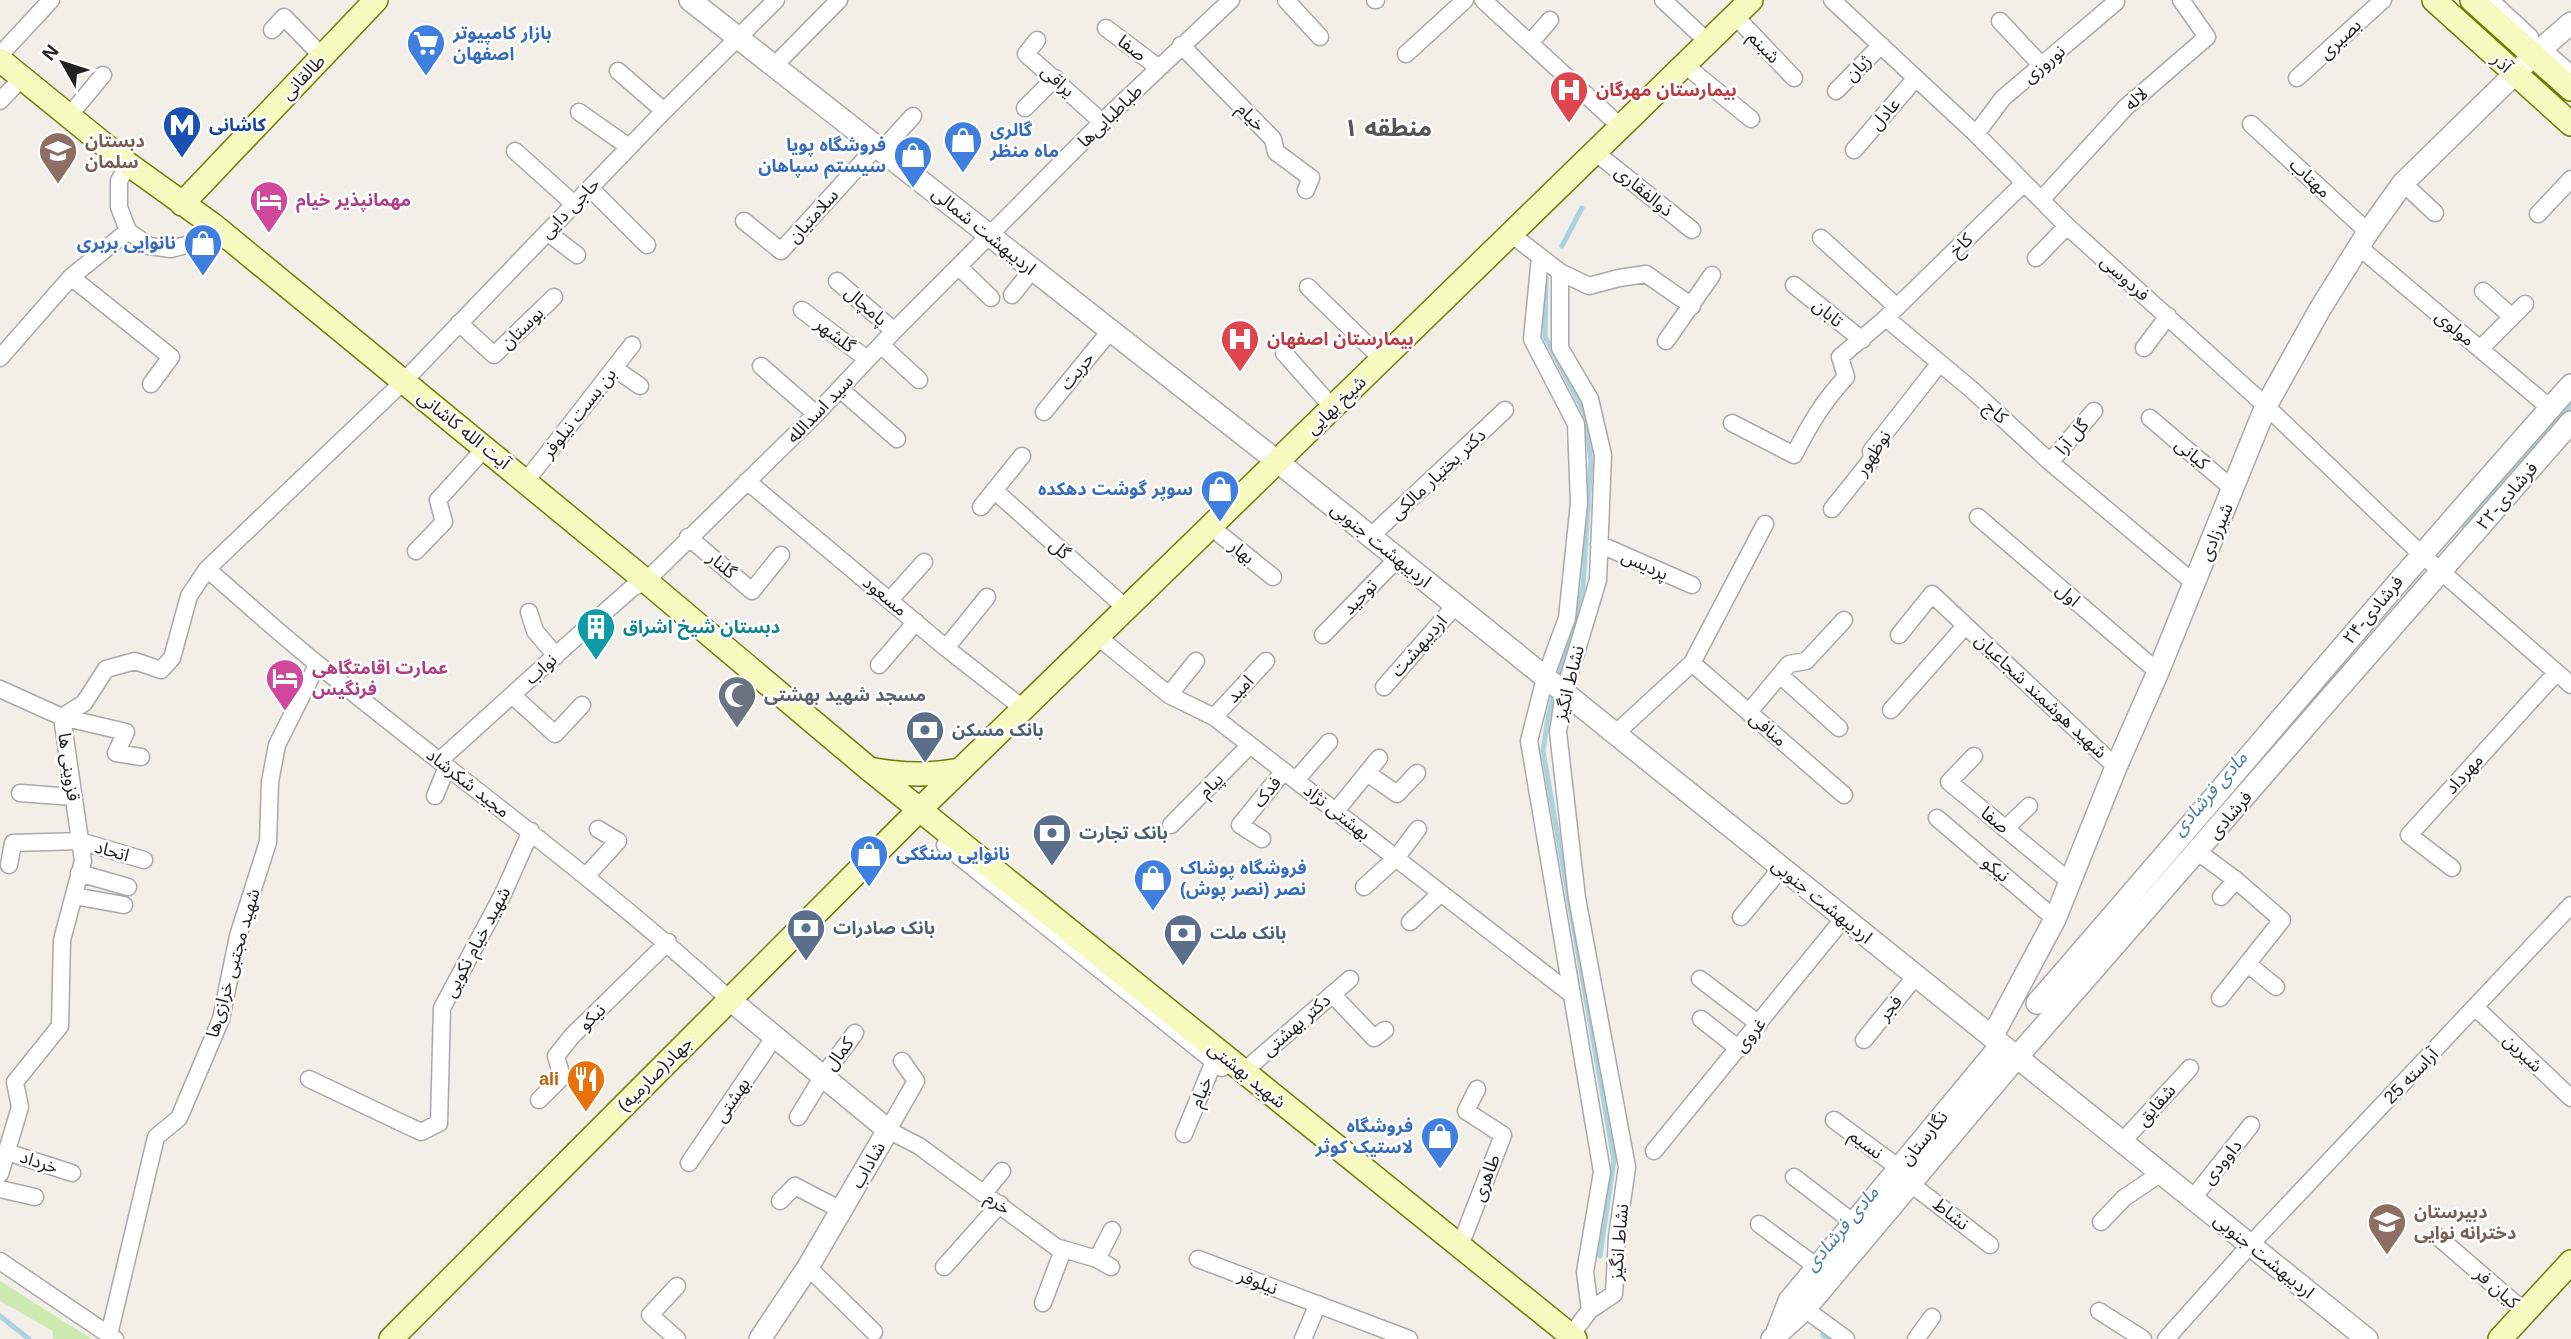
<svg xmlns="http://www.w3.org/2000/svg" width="2571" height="1339" font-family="Arial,'Noto Sans Arabic',sans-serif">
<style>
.grass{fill:#cdebb0}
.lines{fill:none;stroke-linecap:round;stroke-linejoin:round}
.stream{stroke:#aad3df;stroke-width:5}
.minor-casing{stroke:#a9a9a9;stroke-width:19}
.tertiary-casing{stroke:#a9a9a9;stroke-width:24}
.secondary-casing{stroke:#707d05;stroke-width:26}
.minor{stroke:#fff;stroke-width:16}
.tertiary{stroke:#fff;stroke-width:21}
.secondary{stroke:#f7fabf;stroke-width:23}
.labels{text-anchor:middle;stroke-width:5;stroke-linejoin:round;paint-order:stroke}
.shop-label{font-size:18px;font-weight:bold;fill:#366cbe;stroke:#fff;text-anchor:start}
.street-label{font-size:18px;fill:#222;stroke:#fff}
.health-label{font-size:18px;font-weight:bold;fill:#be3a42;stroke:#fff;text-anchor:start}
.transit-label{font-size:18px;font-weight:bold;fill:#164399;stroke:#fff;text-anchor:start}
.education-label{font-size:18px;font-weight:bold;fill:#785e54;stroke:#fff;text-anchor:start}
.hotel-label{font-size:18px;font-weight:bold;fill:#b23c85;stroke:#fff;text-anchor:start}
.culture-label{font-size:18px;font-weight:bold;fill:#0d838f;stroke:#fff;text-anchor:start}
.worship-label{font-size:18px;font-weight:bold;fill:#5b616d;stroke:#fff;text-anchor:start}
.service-label{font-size:18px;font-weight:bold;fill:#4e5e75;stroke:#fff;text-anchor:start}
.food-label{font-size:18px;font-weight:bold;fill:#c56008;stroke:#fff;text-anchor:end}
.water-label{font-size:19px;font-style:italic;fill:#4a7aab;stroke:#fff}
.district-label{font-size:24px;font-weight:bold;fill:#555;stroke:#fff}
</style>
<rect width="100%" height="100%" fill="#f2efe9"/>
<!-- grass -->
<path class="grass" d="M0 1281 92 1339H53V1331L0 1301Z"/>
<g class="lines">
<!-- stream -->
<path class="stream" d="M1562 246 1582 208
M1546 278 1545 337 1584 412 1591 460 1583 587 1558 681
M2462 525 2571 405
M1554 694 1548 717 1543 751 1614 1160 1600 1256
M0 1316 29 1339
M1823 1335 1828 1339"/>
<!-- minor casing -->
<g class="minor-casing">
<path id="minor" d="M1286 0 1320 37
M1375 0H1376
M1483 0 1621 127
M1663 0 1708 42
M1832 0 1976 134 2067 226 2266 406 2420 553 2571 685
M2490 0 2530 37
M1735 16 1794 78
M2000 21 2042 66
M1106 28 1159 68
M272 30 284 17 322 56
M1037 40 1026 54 1102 122
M1530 43 1550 20
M1181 45 1273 139 1276 152 1311 178 1306 190
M1406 54 1465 0
M0 55 51 0
M2549 55 2571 74
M775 65 839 0
M1685 65 1751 119
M618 71 664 111
M2297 78 2383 0
M1836 91 1881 45
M0 101 22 78
M1025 108 1055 78
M579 112 629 147
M68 117 103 75
M2251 124 2368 232
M1976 134 2003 98 2116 2 2114 0
M882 150 913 116
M1854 150 1916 78
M515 151 574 204
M1595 152 1692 230
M128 164 119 181V207L128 231 149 246 171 249 197 242 213 225
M2403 183 2435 213
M590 188 647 245
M2041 200 2126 107 2207 37 2181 0
M2538 214 2571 179
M744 221 781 251 877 146
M547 232 577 255
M1511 234 1560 272 1589 286 1619 278 1646 274 1692 306
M1821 238 1897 307 1886 318 1971 389 2050 462 2194 583
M2359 247 2550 408
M1540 257 1532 339 1576 424 1579 503 1567 618 1545 678 1529 741 1602 1172 1585 1272 1590 1310
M2036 258 2067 226
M959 267 991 298
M1560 272V348L1590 399 1603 455 1598 580 1564 693 1558 732 1577 898 1627 1167 1617 1237 1614 1294 1590 1310 1571 1335
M71 277 171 357 151 384
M837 281 894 331
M1794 285 1862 340
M1308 287 1383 360
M2483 291 2512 317
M1012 295 1032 270
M1897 307 2024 183
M802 310 867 359
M459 323 494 355 554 297
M1666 341 1712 275
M881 345 919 380
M2144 348 2168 316
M2480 349 2525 304
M1284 353 1333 408
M0 358 71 277 128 231
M761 366 816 414
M614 368 640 386
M840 389 897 439
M1044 412 1110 331
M2150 418 2233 489
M1732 423 1794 455C1810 424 1822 403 1846 377L1840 357 1886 318
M2050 462 2094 411
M526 481 632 345
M747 481 946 648 1024 709
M994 490 1127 609
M981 507 1022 456
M1832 509 1872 459 1871 451 1939 364
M1978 517 2158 672
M1211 527 1273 577
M688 537 752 591 781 555
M1370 537 1505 410
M1599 544 1692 585
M416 551 444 522 438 500 485 448
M207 569C244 601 281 635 320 666 456 777 599 880 729 999
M890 600 924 562
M529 612 535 631 556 656
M1323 635 1397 559
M1899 635 1932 594 2116 767
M1098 637 1169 695 1214 717 1571 994
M946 648 987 597
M1692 663 1844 795
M879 665 916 622
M1781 676 1839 728
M1384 687 1455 606
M0 689 62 717 126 732 116 753 141 757
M512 695 555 734 582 705
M1169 695 1196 661
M1891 710 1965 626
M1749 712 1789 664 1806 661 1844 620
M1214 717 1266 661
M1615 734 1692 663 1765 524
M1974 756 1949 782 2069 881
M439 761 565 647 632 588 646 581 816 414 894 331 1102 122 1231 0
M1367 773 1397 794 1417 773
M1296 780 1329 742
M20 793 73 797
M435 796 447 767
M1336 811 1379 758
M1937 818 2055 919
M1171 825 1250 745
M2005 829 2029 806
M1262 839 1240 825 1284 771
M945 845 1222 1068
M2198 852 2236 880 2282 920 2220 998
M9 865 13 843 80 841 144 860
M2452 868 2409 835 2556 673
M79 873 128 887
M586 876 618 841 598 829
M1364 887 1396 858 1418 829
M74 896 124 905
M2221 897 2236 880
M1741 917 1782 867
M1410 922 1441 893
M2249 965 2276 987
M1700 979 1759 1024
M1332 994 1374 1038 1385 1030
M2476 1008 2571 1098
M1701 1019 1739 1049
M1864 1040 1915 977
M902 1061 916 1081 888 1130 919 1146 1056 1247 1097 1259 1111 1267
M1243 1072 1350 979
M309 1079 421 1132 439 1123 442 1008 503 894 531 831
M15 1082 60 1026 62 940 83 861 62 717 84 703 106 669 135 661 161 670 172 658 189 596 207 569 404 381 664 111 776 0
M539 1100 562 1077 556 1056 572 1036 668 942
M798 1117 823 1076 855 1033
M1834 1120 1899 1168
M1184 1134 1217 1054
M2122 1142 2190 1068
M1654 1151 1844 918
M7 1152 72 1173
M689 1163 775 1036
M0 1174 20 1107 15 1082
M1794 1177 1854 1223
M1911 1184 1990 1245
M0 1189 35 1197
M984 1193 1002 1171
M2193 1198 2251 1125
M780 1201 795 1186 841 1210
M2101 1222 2124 1198 2161 1173
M1759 1224 1817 1267
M2437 1236 2525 1312
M1460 1246 1503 1135 1466 1111 1477 1089
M1097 1259 1112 1230
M1198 1259 1409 1339
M0 1261 115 1339
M808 1267 874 1332
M944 1267 1000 1204
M677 1286 650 1315 677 1339
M1043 1303 1063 1250
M1805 1309 1846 1339
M2099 1311 2143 1339
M108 1339 156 1137 179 1118 221 1019 238 936 268 842 270 782 277 745 317 665
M1303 1339 1318 1304
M1916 1339 1932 1317
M2166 1339 2250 1245 2571 905"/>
</g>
<!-- tertiary casing -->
<g class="tertiary-casing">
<path id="tertiary" d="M690 0 1278 462 2367 1339
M729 999 888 1130 808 1267 760 1339
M2037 1003C2216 798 2389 588 2571 385
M1992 1037 2055 919 2116 767 2158 672 2266 406 2320 309 2368 232 2403 183 2533 56 2571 23
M1777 1332 1789 1301 2001 1045
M1772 1339 1805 1309 2017 1057 2571 422"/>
</g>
<!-- secondary casing -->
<g class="secondary-casing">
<path id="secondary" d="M2434 0 2571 124
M2472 0 2571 89
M0 60 128 164 213 225 646 581 868 768 1575 1339
M182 204 376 0
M869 769C900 775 929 776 960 770
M391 1339 912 817 1751 0
M2500 1339 2571 1262"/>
</g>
<!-- minor -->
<use href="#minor" class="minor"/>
<!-- tertiary -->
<use href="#tertiary" class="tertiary"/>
<!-- secondary -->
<use href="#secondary" class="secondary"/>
</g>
<!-- icons -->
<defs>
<g id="supermarket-pin" transform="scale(2.0125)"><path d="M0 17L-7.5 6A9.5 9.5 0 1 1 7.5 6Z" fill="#3f7fe0" stroke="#fff"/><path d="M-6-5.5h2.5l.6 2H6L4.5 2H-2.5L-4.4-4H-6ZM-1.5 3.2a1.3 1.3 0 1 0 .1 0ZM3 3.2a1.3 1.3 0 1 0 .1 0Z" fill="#fff"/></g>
<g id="hospital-pin" transform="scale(2.0125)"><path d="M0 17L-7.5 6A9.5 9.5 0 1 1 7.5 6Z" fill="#e0444e" stroke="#fff"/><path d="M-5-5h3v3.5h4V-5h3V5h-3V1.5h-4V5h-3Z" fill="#fff"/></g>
<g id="metro-pin" transform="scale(2.0125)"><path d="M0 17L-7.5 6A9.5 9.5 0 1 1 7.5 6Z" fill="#1a4fb4" stroke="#fff"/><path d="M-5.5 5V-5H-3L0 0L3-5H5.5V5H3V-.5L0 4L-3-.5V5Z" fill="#fff"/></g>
<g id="shop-pin" transform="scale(2.0125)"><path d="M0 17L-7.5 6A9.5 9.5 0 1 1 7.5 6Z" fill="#3f7fe0" stroke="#fff"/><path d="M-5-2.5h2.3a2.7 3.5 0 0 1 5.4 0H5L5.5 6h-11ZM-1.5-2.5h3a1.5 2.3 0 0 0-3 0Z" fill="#fff"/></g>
<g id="school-pin" transform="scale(2.0125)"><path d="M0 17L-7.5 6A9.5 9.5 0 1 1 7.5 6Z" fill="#8d6e63" stroke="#fff"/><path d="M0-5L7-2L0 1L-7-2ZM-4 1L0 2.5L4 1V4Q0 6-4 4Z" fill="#fff"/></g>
<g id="hotel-pin" transform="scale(2.0125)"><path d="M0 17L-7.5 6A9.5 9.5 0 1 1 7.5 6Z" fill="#d1479c" stroke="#fff"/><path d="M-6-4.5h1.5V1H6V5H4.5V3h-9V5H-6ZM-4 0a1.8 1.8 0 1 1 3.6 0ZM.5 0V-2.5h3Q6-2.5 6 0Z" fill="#fff"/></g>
<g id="building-pin" transform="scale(2.0125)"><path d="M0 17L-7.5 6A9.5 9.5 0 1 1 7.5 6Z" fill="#0f9aa8" stroke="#fff"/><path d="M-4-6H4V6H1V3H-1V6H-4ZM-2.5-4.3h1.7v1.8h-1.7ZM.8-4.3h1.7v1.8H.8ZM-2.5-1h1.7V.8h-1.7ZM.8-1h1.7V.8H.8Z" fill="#fff"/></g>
<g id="mosque-pin" transform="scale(2.0125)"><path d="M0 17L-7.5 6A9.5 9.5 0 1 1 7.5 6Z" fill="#6b7280" stroke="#fff"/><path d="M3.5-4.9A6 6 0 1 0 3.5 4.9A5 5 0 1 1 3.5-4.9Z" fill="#fff"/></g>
<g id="bank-pin" transform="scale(2.0125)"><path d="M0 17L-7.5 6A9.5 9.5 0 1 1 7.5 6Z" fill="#5c6f8a" stroke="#fff"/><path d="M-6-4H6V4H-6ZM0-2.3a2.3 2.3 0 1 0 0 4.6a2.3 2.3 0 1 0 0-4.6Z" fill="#fff"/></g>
<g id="restaurant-pin" transform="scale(2.0125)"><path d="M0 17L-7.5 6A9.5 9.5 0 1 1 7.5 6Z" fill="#e8710a" stroke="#fff"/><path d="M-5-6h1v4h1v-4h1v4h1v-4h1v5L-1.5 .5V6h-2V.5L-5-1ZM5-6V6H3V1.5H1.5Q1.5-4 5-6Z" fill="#fff"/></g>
</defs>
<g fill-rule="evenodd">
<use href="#supermarket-pin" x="426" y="43"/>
<use href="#hospital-pin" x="1569" y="90"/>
<use href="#metro-pin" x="182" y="125"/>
<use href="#shop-pin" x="963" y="140"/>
<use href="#school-pin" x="58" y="151"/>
<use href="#shop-pin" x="913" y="155"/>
<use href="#hotel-pin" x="269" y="200"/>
<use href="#shop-pin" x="203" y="243"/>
<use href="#hospital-pin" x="1240" y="339"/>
<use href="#shop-pin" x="1220" y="489"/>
<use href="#building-pin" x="596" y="627"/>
<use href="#hotel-pin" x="285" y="678"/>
<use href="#mosque-pin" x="737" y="695"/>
<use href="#bank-pin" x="925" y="730"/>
<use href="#bank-pin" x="1052" y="833"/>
<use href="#shop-pin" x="869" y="854"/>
<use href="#shop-pin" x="1153" y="878"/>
<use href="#bank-pin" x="806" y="928"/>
<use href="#bank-pin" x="1183" y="933"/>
<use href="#restaurant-pin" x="586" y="1079"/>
<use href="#shop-pin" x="1440" y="1136"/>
<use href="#school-pin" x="2387" y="1222"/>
</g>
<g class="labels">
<!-- shop labels -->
<g class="shop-label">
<text x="453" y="39">بازار کامپیوتر<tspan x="453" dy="21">اصفهان</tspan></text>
<text x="990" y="136">گالری<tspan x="990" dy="21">ماه منظر</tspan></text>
<text x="886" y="151" text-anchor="end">فروشگاه پویا<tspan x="886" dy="21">سیستم سپاهان</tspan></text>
<text x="176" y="249" text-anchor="end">نانوایی بربری</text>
<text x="1193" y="495" text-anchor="end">سوپر گوشت دهکده</text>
<text x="896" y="860">نانوایی سنگکی</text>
<text x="1180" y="874">فروشگاه پوشاک<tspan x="1180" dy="21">نصر (نصر پوش)</tspan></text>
<text x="1413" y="1132" text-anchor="end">فروشگاه<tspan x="1413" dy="21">لاستیک کوثر</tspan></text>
</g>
<!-- street labels -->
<g class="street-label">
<text transform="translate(2340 39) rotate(-43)" y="6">بصیری</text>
<text transform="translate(1764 47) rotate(46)" y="6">شبنم</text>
<text transform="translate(1132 48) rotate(37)" y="6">صفا</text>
<text transform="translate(2502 63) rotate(43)" y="6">آذر</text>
<text transform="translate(2044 64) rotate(-40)" y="6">نوروزی</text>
<text transform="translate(1858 68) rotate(-45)" y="6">ژیان</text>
<text transform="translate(303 77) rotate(-46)" y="6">طالقانی</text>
<text transform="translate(1058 81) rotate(42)" y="6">یراقی</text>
<text transform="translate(2136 99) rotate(-42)" y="6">لاله</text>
<text transform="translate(1885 114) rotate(-49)" y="6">عادل</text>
<text transform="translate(1110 116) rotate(-44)" y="6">طباطبایی‌ها</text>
<text transform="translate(1251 117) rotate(46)" y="6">خیام</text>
<text transform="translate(2310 178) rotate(43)" y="6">مهتاب</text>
<text transform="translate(1644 191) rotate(39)" y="6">ذوالفقاری</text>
<text transform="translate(570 208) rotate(-46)" y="6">حاجی دایی</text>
<text transform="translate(813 216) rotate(-48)" y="6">سلامتیان</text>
<text transform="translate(984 231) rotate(39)" y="6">اردیبهشت شمالی</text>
<text transform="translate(1961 245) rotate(-44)" y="6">کاخ</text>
<text transform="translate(2125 278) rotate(42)" y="6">فردوسی</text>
<text transform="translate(866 306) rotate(41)" y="6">پامچال</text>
<text transform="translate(1828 313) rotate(40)" y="6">تابان</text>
<text transform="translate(522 328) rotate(-44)" y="6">بوستان</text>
<text transform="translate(2455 328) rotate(40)" y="6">مولوی</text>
<text transform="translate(835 335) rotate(37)" y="6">گلشهر</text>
<text transform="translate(1077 371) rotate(-51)" y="6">حریت</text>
<text transform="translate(1336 405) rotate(-44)" y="6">شیخ بهایی</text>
<text transform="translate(820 409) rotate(-46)" y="6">سید اسدالله</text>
<text transform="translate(1996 412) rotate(43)" y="6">کاج</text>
<text transform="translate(579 413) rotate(-52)" y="6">بن بست نیلوفر</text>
<text transform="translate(464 430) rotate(39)" y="6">آیت الله کاشانی</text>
<text transform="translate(2072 437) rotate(-49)" y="6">گل آرا</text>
<text transform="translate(1873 453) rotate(-57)" y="6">نوظهور</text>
<text transform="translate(2192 454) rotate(40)" y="6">کیانی</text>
<text transform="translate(1438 474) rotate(-43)" y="6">دکتر بختیار مالکی</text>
<text transform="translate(2507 496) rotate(-49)" y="6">۲۲-فرشادی</text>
<text transform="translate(2216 532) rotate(-67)" y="6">شیرزادی</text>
<text transform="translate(1381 545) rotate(39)" y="6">اردیبهشت جنوبی</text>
<text transform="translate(1060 549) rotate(42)" y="6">گل</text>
<text transform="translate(1242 552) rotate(39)" y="6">بهار</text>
<text transform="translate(722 565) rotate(40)" y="6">گلنار</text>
<text transform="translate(1645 565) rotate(24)" y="6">پردیس</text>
<text transform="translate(2068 595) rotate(41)" y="6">اول</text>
<text transform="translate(885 596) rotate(40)" y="6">مسعود</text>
<text transform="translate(1360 597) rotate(-46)" y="6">توحید</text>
<text transform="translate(2373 610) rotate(-50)" y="6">۲۴-فرشادی</text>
<text transform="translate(1419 646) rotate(-49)" y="6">اردیبهشت</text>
<text transform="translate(541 669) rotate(-42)" y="6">نواب</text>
<text transform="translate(1569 683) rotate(-76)" y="6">نشاط انگیز</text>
<text transform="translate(1240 689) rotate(-47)" y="6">امید</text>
<text transform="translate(2041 696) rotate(43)" y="6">شهید هوشمند شجاعیان</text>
<text transform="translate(1768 729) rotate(41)" y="6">منافی</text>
<text transform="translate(69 767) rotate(82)" y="6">قزوینی ها</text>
<text transform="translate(2464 774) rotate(-48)" y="6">مهرداد</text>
<text transform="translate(468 783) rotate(38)" y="6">مجید شکرشاد</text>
<text transform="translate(1211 785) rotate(-45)" y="6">پیام</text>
<text transform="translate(1267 792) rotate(-51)" y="6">فدک</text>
<text transform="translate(1337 812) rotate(38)" y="6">بهشتی نژاد</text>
<text transform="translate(2230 815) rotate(-49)" y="6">فرشادی</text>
<text transform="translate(1995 820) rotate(39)" y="6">صفا</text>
<text transform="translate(112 851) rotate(16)" y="6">اتحاد</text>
<text transform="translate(1996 869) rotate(40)" y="6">نیکو</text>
<text transform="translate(1822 901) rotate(39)" y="6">اردیبهشت جنوبی</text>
<text transform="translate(477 942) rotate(-62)" y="6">شهید خیام نکویی</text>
<text transform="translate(233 963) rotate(-74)" y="6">شهید مجتبی خرازی‌ها</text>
<text transform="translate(1890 1008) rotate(-51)" y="6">فجر</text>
<text transform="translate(592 1017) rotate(-44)" y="6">نیکو</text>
<text transform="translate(1296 1025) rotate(-41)" y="6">دکتر بهشتی</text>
<text transform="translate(1750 1035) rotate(-51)" y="6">غروی</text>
<text transform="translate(2523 1053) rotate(44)" y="6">شیرین</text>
<text transform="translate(839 1054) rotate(-53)" y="6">کمال</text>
<text transform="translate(655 1074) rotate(-45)" y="6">جهاد(صارمیه)</text>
<text transform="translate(1247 1075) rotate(39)" y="6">شهید بهشتی</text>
<text transform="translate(2411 1076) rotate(-46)" y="6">آراسته 25</text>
<text transform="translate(1201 1092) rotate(-68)" y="6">خیام</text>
<text transform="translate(732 1100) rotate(-56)" y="6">بهشتی</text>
<text transform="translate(2156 1105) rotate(-48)" y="6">شقایق</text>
<text transform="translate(1924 1138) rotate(-51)" y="6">نگارستان</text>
<text transform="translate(1866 1144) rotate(37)" y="6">نسیم</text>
<text transform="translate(39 1162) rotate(18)" y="6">خرداد</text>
<text transform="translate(2222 1162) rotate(-51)" y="6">داوودی</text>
<text transform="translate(868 1165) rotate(-60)" y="6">شاداب</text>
<text transform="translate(1486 1178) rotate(-69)" y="6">طاهری</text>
<text transform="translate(998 1203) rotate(35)" y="6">خرم</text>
<text transform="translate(1951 1214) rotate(38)" y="6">نشاط</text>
<text transform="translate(1619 1242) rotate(-85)" y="6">نشاط انگیز</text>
<text transform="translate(2264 1256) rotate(39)" y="6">اردیبهشت جنوبی</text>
<text transform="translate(1258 1282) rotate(21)" y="6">نیلوفر</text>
<text transform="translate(2497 1288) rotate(41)" y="6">کیان فر</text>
</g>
<!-- health labels -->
<g class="health-label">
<text x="1596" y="96">بیمارستان مهرگان</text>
<text x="1267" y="345">بیمارستان اصفهان</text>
</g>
<!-- transit labels -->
<g class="transit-label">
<text x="209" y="131">کاشانی</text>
</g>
<!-- education labels -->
<g class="education-label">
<text x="85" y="147">دبستان<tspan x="85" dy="21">سلمان</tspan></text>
<text x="2414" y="1218">دبیرستان<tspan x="2414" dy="21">دخترانه نوایی</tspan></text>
</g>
<!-- hotel labels -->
<g class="hotel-label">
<text x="296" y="206">مهمانپذیر خیام</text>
<text x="312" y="674">عمارت اقامتگاهی<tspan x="312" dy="21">فرنگیس</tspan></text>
</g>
<!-- culture labels -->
<g class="culture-label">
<text x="623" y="633">دبستان شیخ اشراق</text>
</g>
<!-- worship labels -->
<g class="worship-label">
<text x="764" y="701">مسجد شهید بهشتی</text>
</g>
<!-- service labels -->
<g class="service-label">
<text x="952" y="736">بانک مسکن</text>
<text x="1079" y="839">بانک تجارت</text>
<text x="833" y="934">بانک صادرات</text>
<text x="1210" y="939">بانک ملت</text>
</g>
<!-- food labels -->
<g class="food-label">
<text x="559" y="1085">ali</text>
</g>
<!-- water labels -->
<g class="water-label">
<text transform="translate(2209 793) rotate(-49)" y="7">مادی فرشادی</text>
<text transform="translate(1841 1228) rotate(-50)" y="7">مادی فرشادی</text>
</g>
<!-- district labels -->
<g class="district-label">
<text x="1388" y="136">منطقه ۱</text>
</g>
</g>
<!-- north arrow -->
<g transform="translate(63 63) rotate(309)" stroke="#ffffff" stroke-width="5" paint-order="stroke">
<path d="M0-5L12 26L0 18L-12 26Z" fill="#222222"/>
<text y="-10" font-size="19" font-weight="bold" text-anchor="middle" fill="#222222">N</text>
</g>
</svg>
